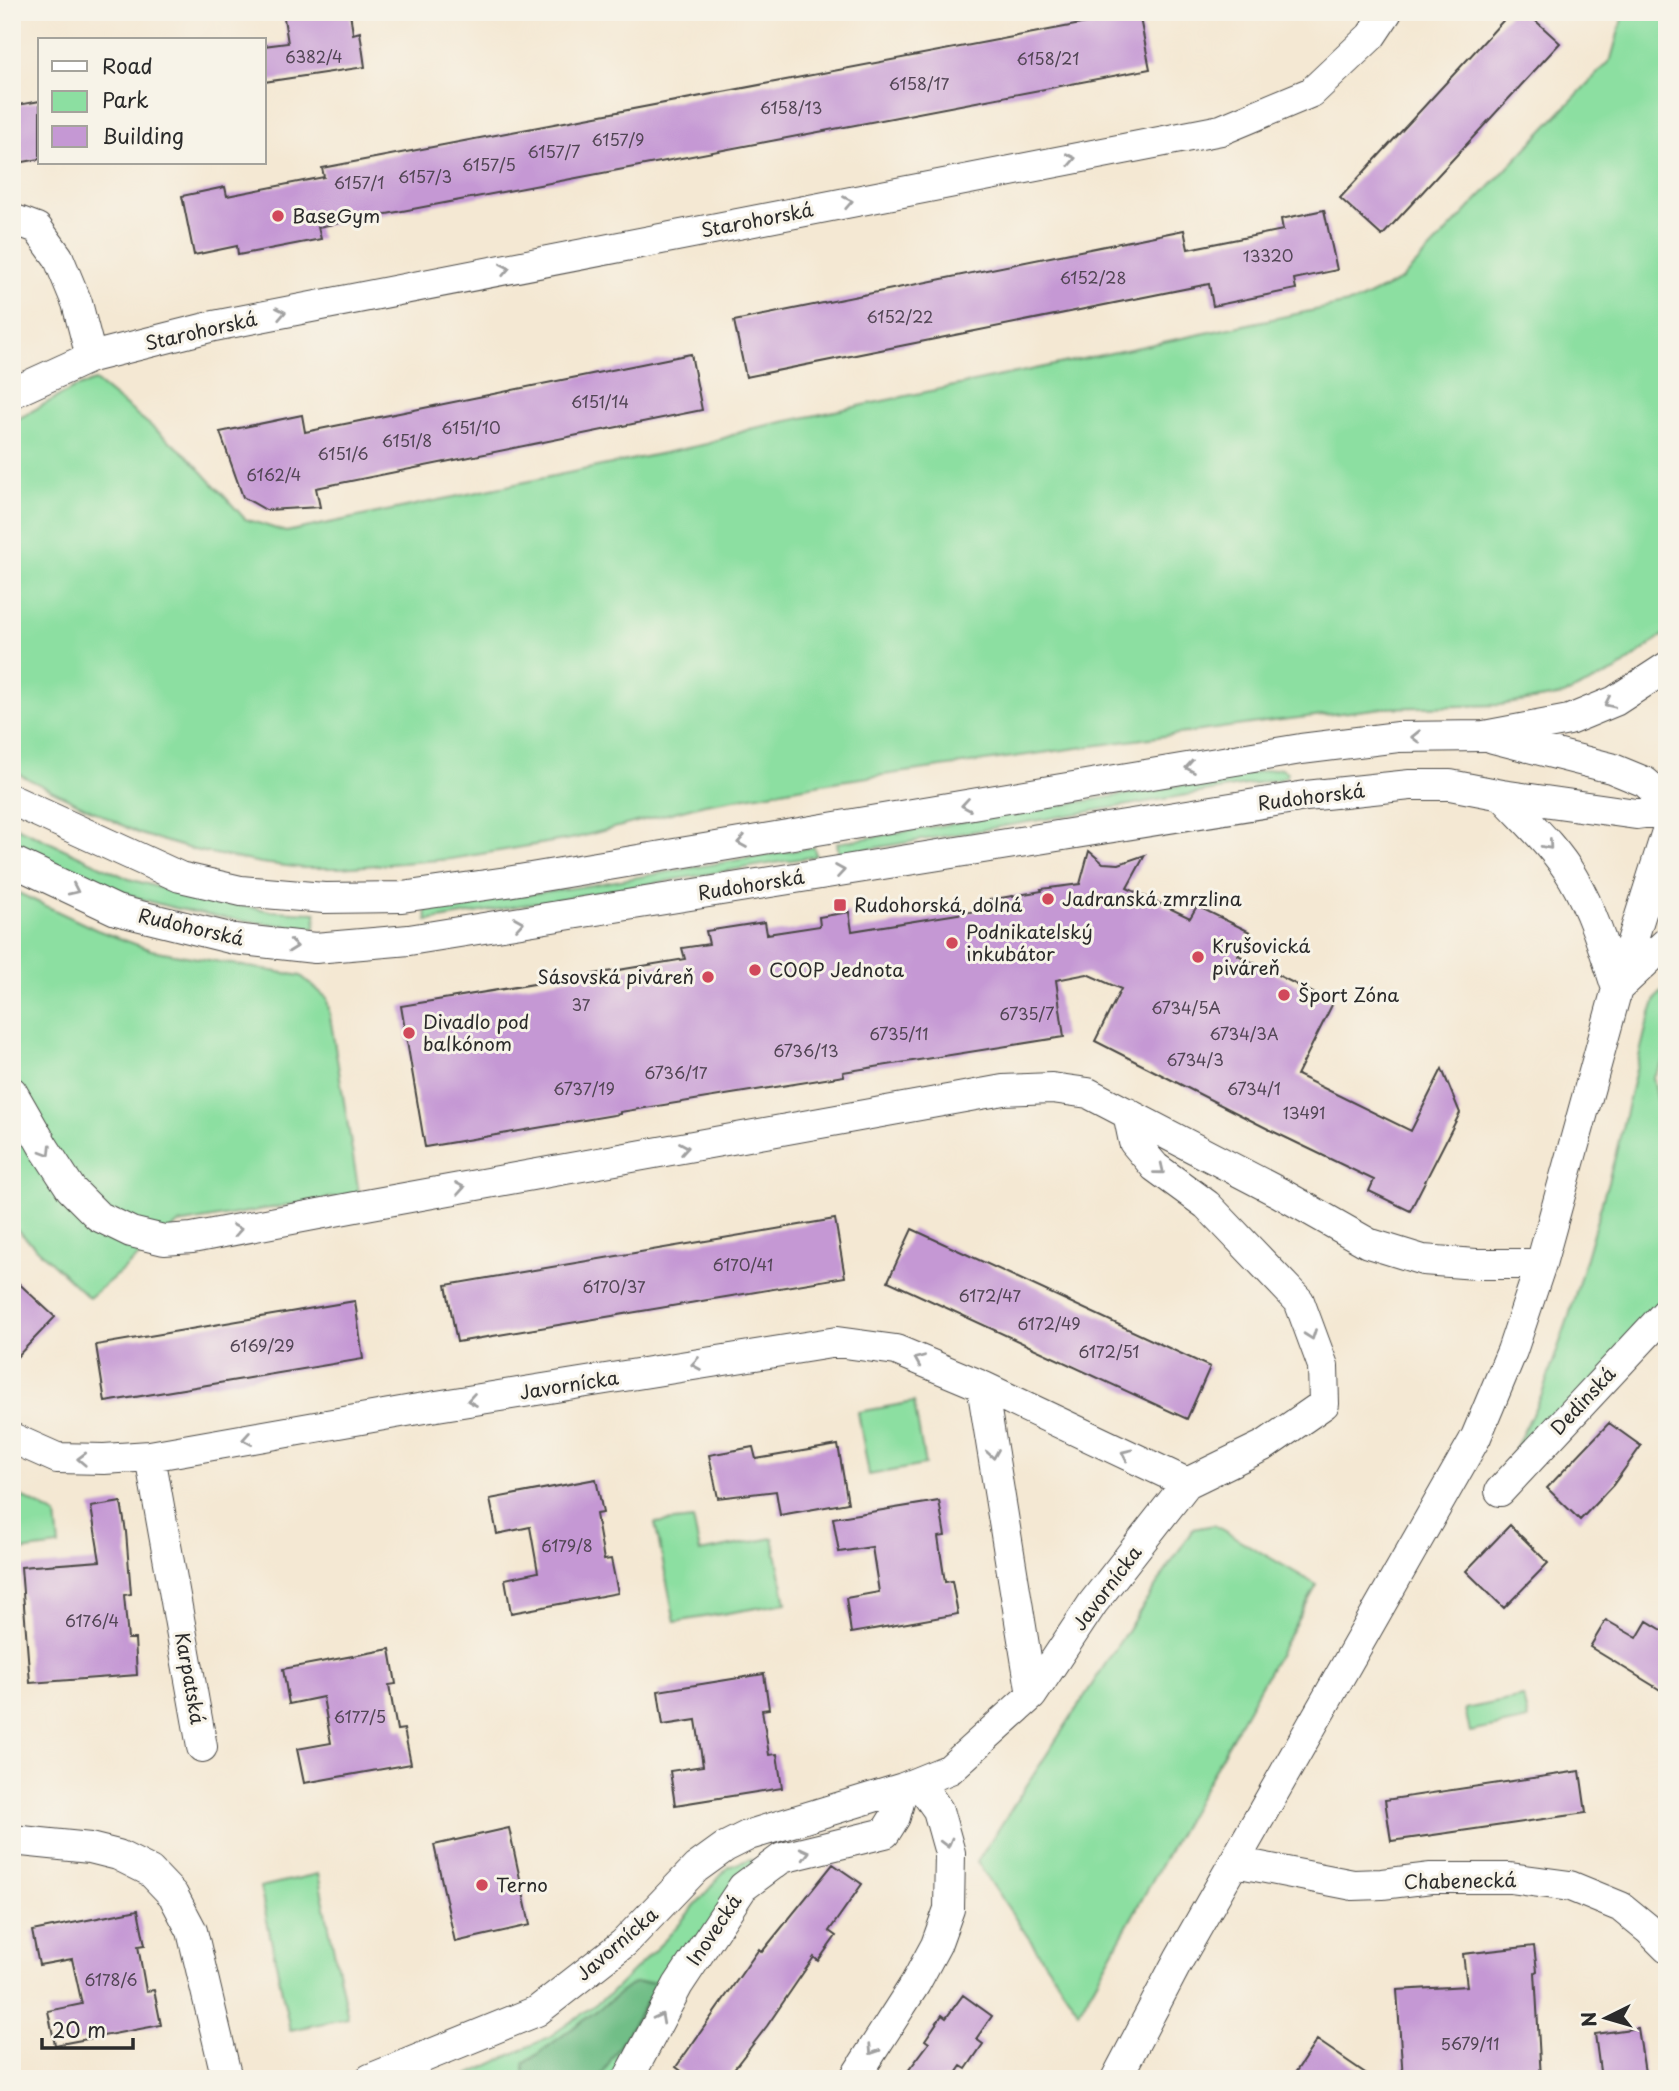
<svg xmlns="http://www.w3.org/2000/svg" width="1679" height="2091" font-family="'Playpen Sans',sans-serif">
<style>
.green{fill:#8cdfa1;stroke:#5c8566;stroke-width:2}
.forest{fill:#71be87;stroke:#4e7459;stroke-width:2}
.building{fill:#c598d4}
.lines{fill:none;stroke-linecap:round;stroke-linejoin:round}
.minor-casing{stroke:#494744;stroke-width:32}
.minor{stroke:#fff;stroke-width:30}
.oneway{stroke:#a0a0a0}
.poi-dot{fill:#d1495b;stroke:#f7f3e8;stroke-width:2.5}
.labels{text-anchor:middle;stroke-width:6;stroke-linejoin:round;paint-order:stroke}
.number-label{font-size:16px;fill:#524655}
.poi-label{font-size:19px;fill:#2b2b2b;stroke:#f7f3e8;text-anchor:start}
.street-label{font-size:19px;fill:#2b2b2b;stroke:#f7f3e8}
</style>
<rect width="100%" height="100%" fill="#f7f3e8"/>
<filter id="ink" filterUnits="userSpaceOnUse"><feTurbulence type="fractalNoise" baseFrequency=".0143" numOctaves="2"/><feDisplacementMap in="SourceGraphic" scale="14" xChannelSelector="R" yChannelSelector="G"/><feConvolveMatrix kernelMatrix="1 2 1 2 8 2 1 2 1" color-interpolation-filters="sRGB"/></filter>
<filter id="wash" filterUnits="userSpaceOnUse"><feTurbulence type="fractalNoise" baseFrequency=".00686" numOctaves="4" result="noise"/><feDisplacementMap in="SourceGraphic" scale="28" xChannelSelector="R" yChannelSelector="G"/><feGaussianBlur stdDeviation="1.57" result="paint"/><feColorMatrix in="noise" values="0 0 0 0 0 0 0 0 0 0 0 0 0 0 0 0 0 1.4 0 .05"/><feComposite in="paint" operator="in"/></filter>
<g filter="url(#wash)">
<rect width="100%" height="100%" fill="#f4e8d3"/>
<!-- green -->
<path class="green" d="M1624 12H1667V632L1616 671 1564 695 1500 705 1383 708 1265 722 840 781 705 804 576 838 451 859 340 868H303L261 863 194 850 140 834 12 771V422L72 389 95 381 187 455 245 519 286 532 707 444 750 429 1358 301 1401 280 1611 59Z
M1281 768 1287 772V776L1281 779 839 854 837 843Z
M12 825 129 879 182 894 271 911 316 913 315 928C257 924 180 914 125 893 87 879 49 860 12 842Z
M814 847 816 856 427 921 426 909 586 886Z
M12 890 97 930 151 950 301 976 327 998 359 1193 178 1224 89 1298 12 1225Z
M1661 992 1667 995V1057L1653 1077 1659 1107 1667 1112V1130L1662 1137 1667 1141V1302L1497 1485 1542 1394 1569 1316 1615 1157 1646 1028 1656 999Z
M914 1402 925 1465 869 1475 858 1412Z
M12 1491 56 1515 59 1546 12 1552Z
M693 1519 700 1552 773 1538 786 1603 675 1622 655 1523Z
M1214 1525 1317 1585 1079 2012 977 1862 1193 1529Z
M1523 1697 1528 1720 1470 1732 1465 1709Z
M751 1859 754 1864 615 2079H460L549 2037 610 1994 666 1939 728 1867Z
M318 1874 348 2018 290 2030 260 1887Z"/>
<!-- forest -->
<path class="forest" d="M659 1982 599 2079H524V2064L634 1983Z"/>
<g id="blocks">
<!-- building -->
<path class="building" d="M283 12H350L353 34 360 32 365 67 264 82V46L288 43Z
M1511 12H1526L1560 43 1382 236 1340 198Z
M1139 13 1150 69 318 227 321 239 238 255 237 246 194 255 182 196 225 187 227 196 324 177 322 168Z
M40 101V159L12 164V106Z
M1324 210 1337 270 1294 279 1296 289 1213 306 1209 284 746 377 734 321 1184 230 1188 249 1283 230 1281 219Z
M691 354 702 410 316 488 320 507 266 510 243 497 220 432 302 415 305 432Z
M1089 851 1103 863 1119 864 1145 855 1127 888 1190 918 1197 906 1250 932 1238 955 1333 1003 1297 1075 1411 1131 1442 1069 1460 1113 1410 1211 1369 1191 1374 1180 1270 1130 1095 1041 1121 989 1087 974 1056 980 1064 1037 843 1072 844 1076 620 1112V1114L425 1147 401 1006 685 959 682 948 709 944 706 931 765 922 767 934 820 926 819 917 849 912 852 931 989 909 988 900 1042 891 1041 889 1080 884Z
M835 1219 845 1277 457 1342 446 1285Z
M912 1229 1210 1367 1187 1419 888 1281Z
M12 1277 55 1317 12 1362Z
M355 1301 363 1359 105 1402 96 1345Z
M1609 1423 1641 1446 1613 1485 1580 1520 1547 1488Z
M838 1445 848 1503 780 1515 776 1491 718 1498 709 1455 753 1447 756 1459Z
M596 1479 603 1513 596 1514 604 1560 611 1559 618 1593 511 1613 505 1579 538 1572 530 1527 497 1534 490 1499Z
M939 1501 945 1536 938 1537 945 1582 952 1581 958 1614 851 1633 846 1598 879 1592 872 1547 839 1552 833 1518Z
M121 1502 126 1532 131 1594 124 1595 128 1639H135L137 1675 30 1683 21 1567 100 1561 91 1507Z
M1510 1525 1548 1563 1504 1608 1466 1571Z
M1606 1620 1637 1638 1647 1621 1667 1633V1694L1590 1647Z
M390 1649 396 1684 389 1685 397 1730 404 1729 411 1764 304 1783 297 1749 331 1743 323 1697 289 1704 283 1669Z
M764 1674 769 1709 762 1710 769 1755 777 1754 782 1788 675 1805 670 1771 703 1766 696 1720 663 1725 658 1691Z
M1580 1771 1586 1813 1391 1841 1385 1800Z
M509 1828 530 1925 455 1942 434 1845Z
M833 1864 862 1884 829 1931 836 1936 818 1961 814 1957 767 2026 726 2079H692L676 2067 759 1949 762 1952Z
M138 1910 145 1945 138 1946 146 1991 154 1990 161 2025 55 2045 48 2011 82 2004 72 1959 39 1965 32 1931Z
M1534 1946 1537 1971 1535 1972 1541 2079H1403L1397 1990 1467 1986 1463 1954Z
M963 1995 992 2016 976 2039 983 2044 966 2069 961 2066 952 2079H902L929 2043 925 2040 942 2015 946 2018Z
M1638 2028 1646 2079H1601L1595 2034Z
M1317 2040 1374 2079H1291Z"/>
</g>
</g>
<g filter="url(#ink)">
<use href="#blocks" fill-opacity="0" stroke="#494744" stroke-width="2"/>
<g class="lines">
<!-- minor casing -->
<g class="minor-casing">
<path id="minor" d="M12 221H18L37 228 58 257 77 303 91 357
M12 393 91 357 214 326 1221 130 1312 92 1371 36 1387 12
M1493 738 1611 768 1645 782 1667 802
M1502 795C1526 821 1555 847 1573 878 1593 912 1605 952 1617 989
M12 800 180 877 241 891 324 898 402 897 507 882 1301 749 1398 737 1484 736 1569 720 1615 701 1667 667
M12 861 116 910 234 939 315 948 409 940 1306 796 1410 785H1450L1502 795 1636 814 1667 810
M1620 986 1667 942
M12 1092 43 1146 71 1189 98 1216 131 1232 164 1240 192 1238 366 1205 1003 1090 1052 1088 1088 1093 1280 1193 1368 1243 1423 1260 1476 1264H1541
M982 1386 1032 1695
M12 1438 57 1458 104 1459 150 1456 418 1409 837 1342 896 1350 982 1386 1187 1483
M150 1456 202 1747
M1500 1491 1667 1312
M12 1840 90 1848 118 1855 150 1871 173 1895 192 1931 227 2079
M1235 1862 1353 1885 1382 1884 1431 1878H1510L1570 1886 1621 1907 1648 1929 1667 1948
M370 2079 537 2011 624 1943 696 1868 725 1847 749 1835 903 1788 950 1769 1032 1695 1093 1603 1187 1483 1265 1445 1324 1404 1323 1366 1299 1301 1207 1205 1155 1167 1134 1142 1128 1113
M628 2079 678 1985 743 1887 782 1858 885 1833 895 1817 903 1788
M854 2079 915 1984 936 1945 949 1909 950 1853 938 1810 918 1782
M1116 2079 1179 1959 1476 1437 1512 1351 1541 1264 1617 989 1667 831"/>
</g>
<!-- minor -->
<use href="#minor" class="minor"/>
</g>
<!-- one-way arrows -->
<defs><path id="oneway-chevron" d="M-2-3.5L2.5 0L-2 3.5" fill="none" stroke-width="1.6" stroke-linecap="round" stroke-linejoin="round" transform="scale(1.75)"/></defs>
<g class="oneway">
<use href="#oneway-chevron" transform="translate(1071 159) rotate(-11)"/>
<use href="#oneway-chevron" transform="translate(848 202) rotate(-11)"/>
<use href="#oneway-chevron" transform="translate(505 269) rotate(-11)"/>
<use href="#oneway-chevron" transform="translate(281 313) rotate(-11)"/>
<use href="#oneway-chevron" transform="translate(1609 703) rotate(155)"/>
<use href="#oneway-chevron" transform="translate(1416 737) rotate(179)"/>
<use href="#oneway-chevron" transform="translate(1190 767) rotate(171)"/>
<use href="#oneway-chevron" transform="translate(966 805) rotate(171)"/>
<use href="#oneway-chevron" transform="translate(742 842) rotate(170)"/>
<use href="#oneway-chevron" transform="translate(1548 845) rotate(49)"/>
<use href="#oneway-chevron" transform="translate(840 871) rotate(-9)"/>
<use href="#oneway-chevron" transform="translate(74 890) rotate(25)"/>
<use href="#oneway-chevron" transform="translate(519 923) rotate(-9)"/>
<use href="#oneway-chevron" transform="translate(293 946) rotate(6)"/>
<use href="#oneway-chevron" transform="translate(684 1148) rotate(-10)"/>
<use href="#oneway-chevron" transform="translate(47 1151) rotate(58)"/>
<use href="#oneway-chevron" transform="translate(1160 1170) rotate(39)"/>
<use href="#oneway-chevron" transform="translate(460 1188) rotate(-10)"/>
<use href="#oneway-chevron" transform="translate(237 1230) rotate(-10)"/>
<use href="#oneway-chevron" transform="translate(1311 1335) rotate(70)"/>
<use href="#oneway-chevron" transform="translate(919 1360) rotate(-157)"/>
<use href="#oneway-chevron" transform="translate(696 1364) rotate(171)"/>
<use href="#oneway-chevron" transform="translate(472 1400) rotate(171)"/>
<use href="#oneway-chevron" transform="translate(247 1439) rotate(170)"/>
<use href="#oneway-chevron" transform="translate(993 1454) rotate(81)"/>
<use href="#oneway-chevron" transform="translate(1126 1454) rotate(-155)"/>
<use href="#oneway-chevron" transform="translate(82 1459) rotate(-178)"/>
<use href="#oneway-chevron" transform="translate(947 1843) rotate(75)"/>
<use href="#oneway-chevron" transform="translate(805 1853) rotate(-14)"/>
<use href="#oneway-chevron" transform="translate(660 2018) rotate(-62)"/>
<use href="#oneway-chevron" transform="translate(873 2050) rotate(123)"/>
</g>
</g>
<!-- markers -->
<g class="poi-dot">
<circle cx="278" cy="216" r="7"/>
<circle cx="1048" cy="899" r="7"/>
<rect x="833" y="898" width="14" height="14" rx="3.5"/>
<circle cx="952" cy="943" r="7"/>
<circle cx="1198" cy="957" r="7"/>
<circle cx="755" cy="970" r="7"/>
<circle cx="708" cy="977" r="7"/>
<circle cx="1284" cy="995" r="7"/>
<circle cx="409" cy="1033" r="7"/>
<circle cx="482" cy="1885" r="7"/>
</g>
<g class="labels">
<!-- number labels -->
<g class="number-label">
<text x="314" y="63">6382/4</text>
<text x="1048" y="65">6158/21</text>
<text x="919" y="90">6158/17</text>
<text x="791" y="114">6158/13</text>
<text x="618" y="146">6157/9</text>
<text x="554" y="158">6157/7</text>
<text x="489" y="171">6157/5</text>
<text x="425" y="183">6157/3</text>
<text x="359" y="189">6157/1</text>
<text x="1268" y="262">13320</text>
<text x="1093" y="284">6152/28</text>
<text x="900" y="323">6152/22</text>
<text x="600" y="408">6151/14</text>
<text x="471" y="434">6151/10</text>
<text x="407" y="447">6151/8</text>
<text x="343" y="460">6151/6</text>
<text x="274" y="481">6162/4</text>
<text x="581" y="1011">37</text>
<text x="1186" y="1014">6734/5A</text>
<text x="1027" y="1020">6735/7</text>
<text x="899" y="1040">6735/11</text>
<text x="1244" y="1040">6734/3A</text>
<text x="806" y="1057">6736/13</text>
<text x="1195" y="1066">6734/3</text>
<text x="676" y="1079">6736/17</text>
<text x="584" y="1095">6737/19</text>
<text x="1254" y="1095">6734/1</text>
<text x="1304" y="1119">13491</text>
<text x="743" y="1271">6170/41</text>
<text x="614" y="1293">6170/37</text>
<text x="990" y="1302">6172/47</text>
<text x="1049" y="1330">6172/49</text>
<text x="262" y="1352">6169/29</text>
<text x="1109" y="1358">6172/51</text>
<text x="567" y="1552">6179/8</text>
<text x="92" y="1627">6176/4</text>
<text x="360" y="1723">6177/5</text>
<text x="111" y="1986">6178/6</text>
<text x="1470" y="2050">5679/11</text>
</g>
<!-- poi labels -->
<g class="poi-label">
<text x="292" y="223">BaseGym</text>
<text x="1062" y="906">Jadranská zmrzlina</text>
<text x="854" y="912">Rudohorská, dolná</text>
<text x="966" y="939">Podnikatelský<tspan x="966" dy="22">inkubátor</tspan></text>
<text x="1212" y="953">Krušovická<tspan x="1212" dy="22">piváreň</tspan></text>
<text x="769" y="977">COOP Jednota</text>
<text x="694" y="984" text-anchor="end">Sásovská piváreň</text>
<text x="1298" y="1002">Šport Zóna</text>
<text x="423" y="1029">Divadlo pod<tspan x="423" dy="22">balkónom</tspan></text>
<text x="496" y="1892">Terno</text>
</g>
<!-- street labels -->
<g class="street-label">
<text transform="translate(757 220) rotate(-11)" y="7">Starohorská</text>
<text transform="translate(201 331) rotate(-13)" y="7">Starohorská</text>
<text transform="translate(1311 797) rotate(-7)" y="7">Rudohorská</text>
<text transform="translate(751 885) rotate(-9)" y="7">Rudohorská</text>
<text transform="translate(191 927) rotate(13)" y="7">Rudohorská</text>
<text transform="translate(569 1385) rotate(-9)" y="7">Javornícka</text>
<text transform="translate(1583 1401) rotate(-47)" y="7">Dedinská</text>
<text transform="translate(1107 1588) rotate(-53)" y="7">Javornícka</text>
<text transform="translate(190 1678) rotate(80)" y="7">Karpatská</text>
<text transform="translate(1460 1881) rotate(-1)" y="7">Chabenecká</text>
<text transform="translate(714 1930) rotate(-56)" y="7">Inovecká</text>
<text transform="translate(617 1944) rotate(-41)" y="7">Javornícka</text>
</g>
</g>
<!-- margin -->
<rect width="1679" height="2091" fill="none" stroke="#f7f3e8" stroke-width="42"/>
<!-- legend -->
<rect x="38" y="38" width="228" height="126" fill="#f7f3e8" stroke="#a5a39c" stroke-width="2"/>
<rect x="52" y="61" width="35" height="10" fill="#ffffff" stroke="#a5a39c" stroke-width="2"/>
<text x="102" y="74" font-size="21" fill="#2b2b2b">Road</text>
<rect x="52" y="91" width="35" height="21" fill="#8cdfa1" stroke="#a5a39c" stroke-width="2"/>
<text x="102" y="108" font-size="21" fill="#2b2b2b">Park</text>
<rect x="52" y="126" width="35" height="21" fill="#c598d4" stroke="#a5a39c" stroke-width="2"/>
<text x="102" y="144" font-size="21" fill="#2b2b2b">Building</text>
<!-- north arrow -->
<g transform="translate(1606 2018) rotate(265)" stroke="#f7f3e8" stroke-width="5" paint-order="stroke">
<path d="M0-5L12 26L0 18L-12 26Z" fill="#2b2b2b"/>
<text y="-10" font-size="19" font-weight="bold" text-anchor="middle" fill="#2b2b2b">N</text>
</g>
<!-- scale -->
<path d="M42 2038v10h91v-10" fill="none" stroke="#2b2b2b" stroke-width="3.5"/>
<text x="52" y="2038" font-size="21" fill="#2b2b2b" stroke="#f7f3e8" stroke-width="5" paint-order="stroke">20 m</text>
</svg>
